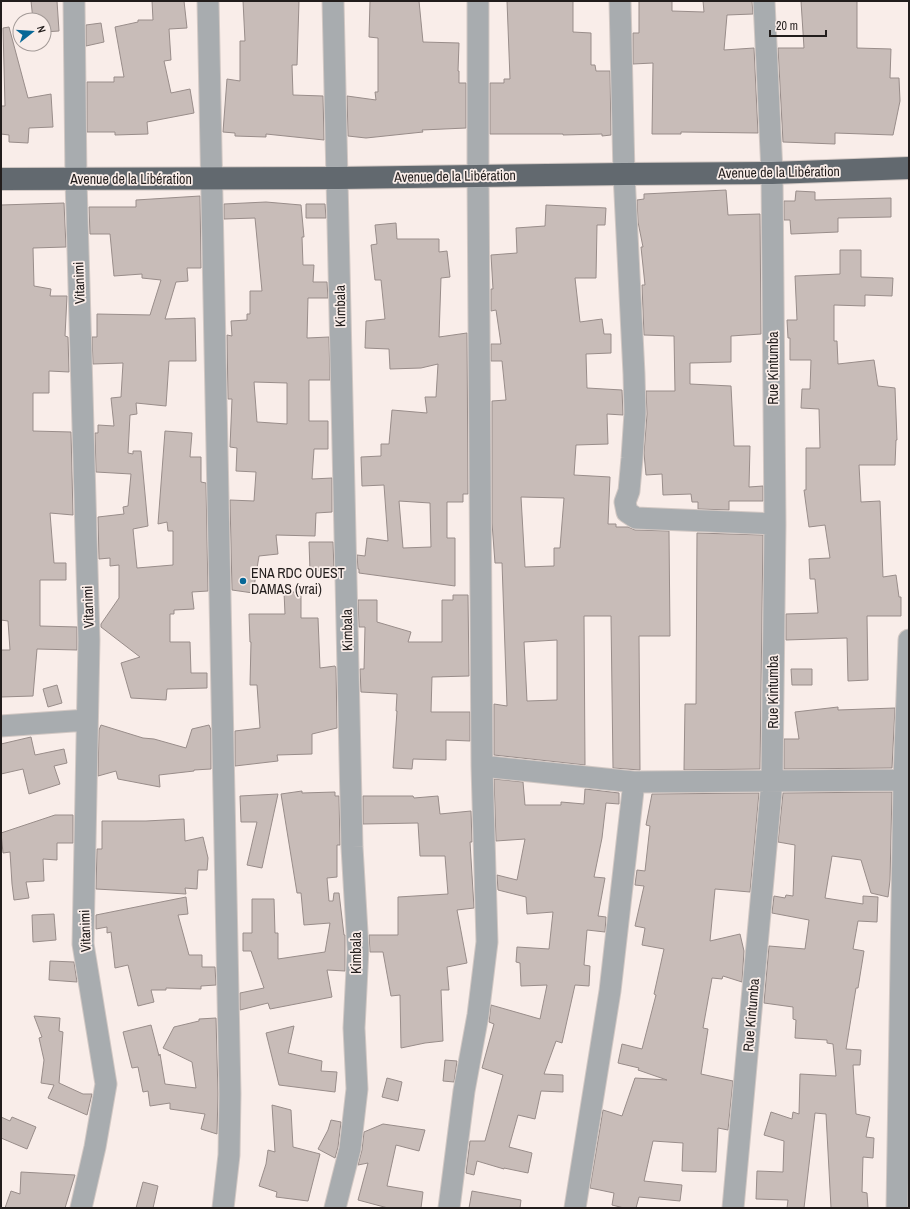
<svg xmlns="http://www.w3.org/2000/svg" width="910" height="1209" font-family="'Archivo Narrow',sans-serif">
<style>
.building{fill:#c8bcb8;stroke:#998d8a;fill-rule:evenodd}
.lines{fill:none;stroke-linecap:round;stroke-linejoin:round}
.minor-casing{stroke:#d2c8c4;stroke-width:23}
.trunk-casing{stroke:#d2c8c4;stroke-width:24}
.minor{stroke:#a8acaf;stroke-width:21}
.trunk{stroke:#62696f;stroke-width:22}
.poi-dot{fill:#076897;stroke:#f9ede9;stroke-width:1.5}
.labels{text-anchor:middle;stroke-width:3.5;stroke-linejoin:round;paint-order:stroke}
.street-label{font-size:14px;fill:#221d1c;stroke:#f9ede9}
.poi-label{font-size:14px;fill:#221d1c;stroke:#f9ede9;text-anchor:start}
</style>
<rect width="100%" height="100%" fill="#f9ede9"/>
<!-- building -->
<path class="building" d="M31 1H57L59 31 44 32V20H33Z
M152 1H184L187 28 169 29 171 60 164 61 171 93 190 89 194 113 147 122 148 134 115 135V132H87V82H114V77H124L115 27 138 22V20H153Z
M243 1H299L297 65H292L293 95 323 96 324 140 266 134V137L235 136V133L223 132 227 79 240 81V41H245Z
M370 1H419L423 42 459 43 458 71H459V83H466V128L422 130 423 132 366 138 348 136 347 96 376 100 375 92H378V38L369 37Z
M507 1H573V32L591 33V65H595L596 71H610L611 135 602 136V134L563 135V134H490V83H504V79H510Z
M639 1H672V11L704 12 703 1H752L753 14 727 15 724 50 754 48 758 133 681 132V134H652L653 63 633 64V33H639Z
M801 1H857V48L891 49 890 78H899L900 101 893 135 835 133V144L783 142 778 48H804Z
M101 23 104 42 86 46V25Z
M9 27 28 98 51 94 53 127 29 128 28 143 9 142V135L1 134V106H5L3 28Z
M726 190 728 215 760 214 761 334 731 336V362L690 363V384L731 386 734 446H750L749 487 763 486V501H729V510L698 509V502H692L691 494 663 495 662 474 646 475 644 453 647 414 646 391H675L674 336 644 335 642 285H645L641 247H643L638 222 637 200 644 199V194Z
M796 191 815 192V200L891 198V217L838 218V232L791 234 790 220H784V201H795Z
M200 196 201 268H187L188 281 176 282 165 319 195 318 196 361H169L166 406 136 403 137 414 130 415 128 453 133 454V451H141L148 526 133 529 137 568 173 565V531H168L167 522 158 524 165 431 192 433 190 457H201V482L206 483 208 591 192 592 194 609 174 610V614H170V642H190L191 673H207V688L167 689 166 700 131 698 121 663 140 657 101 627V624L119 598V565L110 566V558L99 559 98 517 124 514 123 507 128 506 131 474 96 472 95 433H98V425L114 426 111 398 121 397 123 363 93 364 92 337H97V314L150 315 161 280 142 278V274L114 276 110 234H90L89 207H136V200Z
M266 202 301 205 304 237H302L303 265H314L313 282H327L328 298H308L307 338 329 337 330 380H309V421H328V449H314L312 479 332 478V512L316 513 315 536 276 535 278 554 259 556 253 593 232 590 230 500 254 501 256 472 236 471 237 448 230 447 232 399H228L227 335 232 336 231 321 247 320V314H250V291H262L255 218 224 219V204ZM254 382 287 383V424L257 422Z
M64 203 66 247 33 248 34 286 51 289 50 296H67L65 336 68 337 69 372 49 371V393H33V431L71 432 73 515 50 513 54 563H66V580H40V626L77 627V650L37 649 33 696 1 697V650H10L8 621 1 620V205Z
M306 204H325L326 218H306Z
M546 205 606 208 605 225H597L596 278H575L580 322 602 319 604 334H611V353L586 354 587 388 622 390 623 415 607 414 608 444 576 445 574 475 610 477 608 524H616V527H628L635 530 669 531 670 636H639L640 770 613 768 611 616H584L585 765 494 755V704L507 706 502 563H495L492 523V401L506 400 502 361H491V344H501L496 310 491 311V289H493L491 255 517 253 516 228 545 226ZM521 497 564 498 560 548H554V566L525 567ZM557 640V700L527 701 524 642Z
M396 223 397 239H439V252L447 251 450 277 441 278 439 337 467 333 468 494H463V502H447V538H455V586L359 573V569H358L357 555 365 556 367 538 388 541 384 485 362 486 361 457 381 456V444H389L392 410 427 413 425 397H436L438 364 421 368 390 369 389 349 365 348 366 321 385 319 381 280H375L371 245 377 244 375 225ZM399 501 430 503 431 547 403 548Z
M840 250H861V277L893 278 892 296 865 295V306L834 305V341H837L838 364 874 360 878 386 895 388 897 440H896L895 465H859L861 502 880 501 883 577 896 575 899 597H901V616H867L868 680 848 681 847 638 786 640V614L818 613 815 579H810L809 559 830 558 825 525 809 527 804 490H806V448H820L819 409 801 408 802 389H810L811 360H790V338H788L787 320H797L795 276 840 274Z
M697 533 763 535 760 769 684 770 685 704H696Z
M309 542H333L334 570 310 571Z
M284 592H301V618H318L320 668 335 666 336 668 337 728 312 734V754L277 755 278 761 235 766V731L260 728 257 685H250L251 642H250L249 614H285Z
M453 595H468L469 676 432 677 431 712H470V741L446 740V760L413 759 412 769 393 768 397 711H396L397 694 361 692 360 669H364L365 627H359L358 600H377V622L411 632 408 642H442V600H453Z
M791 669H812V685H792Z
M57 685 62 703 48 707 43 689Z
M838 707V710L895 708 892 768 784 769V739H799L795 712Z
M101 725 143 738 154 739 186 748 192 729 209 725 211 730V769L194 770V771L159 775 160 787 118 779 116 771 98 776 99 730Z
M31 737 35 755 64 749 67 763 54 766 60 784 29 794 23 769 1 774V744Z
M494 779 523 782 525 805H561V802L584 804 585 789 619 793V804L606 803 602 838 594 877 605 878 598 916 606 917 605 932 587 930 584 965 590 966 589 986 575 985 562 1043 556 1041 544 1074 563 1075V1092L541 1091 535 1119 518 1115 509 1147 532 1153 528 1173 504 1168V1169L477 1161 474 1175 466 1173 470 1141H485L503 1075 482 1068 494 1024 489 1022 491 1005 540 1019 547 985 521 986 520 963 516 962 517 947 549 949 553 912 527 914 526 897 498 890 497 875 517 880 525 839 496 841Z
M302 791V793L335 792V796H339L340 845H337V877L327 878 329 901H333L334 893H339L344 935H345V971L327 970 332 997 270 1009 268 1003 240 1010V993L264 988 251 951H243V933H252V899H274L275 933H278V959L325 952 330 923 304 925 301 893H297L281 794Z
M892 792 890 880 888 897 871 893 861 860 832 856 825 898 863 904V896L878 897 877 922 858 921 853 949 864 951 858 988H856L846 1049 861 1050 860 1065H853L856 1114 870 1117 866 1137 874 1138 873 1158 863 1157 862 1192 867 1193 868 1208H831L826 1114 815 1113 804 1208H787L788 1200 756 1199 757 1171 783 1172 784 1141 764 1135 771 1112 792 1119 793 1112 799 1114 800 1074 836 1076 833 1044 827 1043V1040L795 1038 796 1020 793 1019V1007L764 1003 769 946 805 949 809 920 772 913 774 896 785 898 786 895 793 896 795 845 778 842 783 793Z
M759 793 750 892 715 889 710 941 740 934 744 951 742 982 723 976 722 979 712 978 703 1028 708 1029 701 1074 733 1081 728 1130 718 1128 716 1172 682 1171 683 1143 653 1141 644 1181 682 1185 680 1201 639 1197 636 1208H624L612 1205 614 1193 590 1188 603 1110 622 1116 635 1078 667 1080 638 1070 639 1068 618 1063 622 1044 642 1049 656 995 654 994 664 949 642 945 645 928 635 926 644 886 635 885 637 870 645 871 650 826 646 825 652 794Z
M278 794 262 868 247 865 257 822H241L240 796Z
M363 796H413L414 798 438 796 440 814 471 811 472 842H470L474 908 457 910 467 963 447 967 449 990H441L443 1041 425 1043 401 1048 400 995 391 996 383 952H370L369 935H398V897L448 894 445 856H420L418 823 363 824Z
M55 815H73V843H57V860L43 859 44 881 26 882 29 898 14 900 12 884 10 852 3 853 1 833Z
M184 819 185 841 203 837 208 858 207 870H198L197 889 185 888 186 894 96 889 97 849H102V821H146Z
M186 897 188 914 178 915 189 955H202V967H215L216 985 201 986V989L166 988V990H151L154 1002 138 1006 128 965 115 968 111 932 107 933V927L96 929V915Z
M54 914 56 940 33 942 32 915Z
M50 961 74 962 77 982 49 980Z
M34 1016 60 1018 59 1031 63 1032 59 1083 83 1094H92L87 1115 48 1098 54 1085 41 1083 44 1060 39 1038 42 1037Z
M216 1018 218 1094 217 1134 201 1129 205 1114 170 1109V1103L150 1106 148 1091 143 1092 138 1067 132 1068 123 1032 151 1025 159 1056 160 1054 165 1084 196 1088 192 1062 163 1048 174 1027 199 1021V1019Z
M294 1026 288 1053 322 1061 321 1071 337 1072 335 1092 279 1085 266 1033Z
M445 1060 457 1061 454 1082 443 1081Z
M387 1078 402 1082 398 1101 382 1097Z
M272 1105 291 1110 293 1147 320 1154 308 1201 276 1197 277 1192 259 1186 266 1164 268 1150 275 1152Z
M1 1117 10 1121 12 1117 36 1127 27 1149 1 1138Z
M331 1120 341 1122 338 1147 335 1158 318 1149 328 1130Z
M383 1124 425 1130 419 1151 396 1145 387 1186 423 1192 421 1208H388L358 1200 368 1163 358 1165 362 1150 364 1132Z
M21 1172 75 1175 65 1208H5L11 1191 20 1194Z
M143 1182 158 1186 153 1208H136Z
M472 1191 521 1200 520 1208H469Z"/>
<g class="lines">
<!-- minor casing -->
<g class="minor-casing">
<path id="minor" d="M74 1 76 180 89 640 83 944 106 1084 95 1147 81 1208
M208 1 230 1094 229 1155 223 1208
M333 1 352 847 358 949 354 1028 357 1089 350 1149 335 1208
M620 1 624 174 634 374 635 413 632 458 629 491 625 502 627 512 636 518 775 524
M1 726 87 720
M482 766 634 782 909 780
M449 1208 464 1091 478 1015 487 942 482 766 478 175V1
M575 1208 610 991 634 782
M733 1208 772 781 775 524 772 173 764 1
M897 1208 904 780 909 640"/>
</g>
<!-- trunk casing -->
<g class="trunk-casing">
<path id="trunk" d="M1 179 338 178 624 174 772 173 909 168"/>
</g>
<!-- minor -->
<use href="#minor" class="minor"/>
<!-- trunk -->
<use href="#trunk" class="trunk"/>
</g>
<!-- markers -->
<circle class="poi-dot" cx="243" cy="581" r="4"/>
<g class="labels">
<!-- street labels -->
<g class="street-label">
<text transform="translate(779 172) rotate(-1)" y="5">Avenue de la Libération</text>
<text transform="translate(455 176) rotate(-1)" y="5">Avenue de la Libération</text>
<text x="131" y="184">Avenue de la Libération</text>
<text transform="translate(79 283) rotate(-92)" y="5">Vitanimi</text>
<text transform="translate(340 306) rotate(-91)" y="5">Kimbala</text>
<text transform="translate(773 368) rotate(-90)" y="5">Rue Kintumba</text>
<text transform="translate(88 607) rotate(-92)" y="5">Vitanimi</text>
<text transform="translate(347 630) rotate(-91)" y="5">Kimbala</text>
<text transform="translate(773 692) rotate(-90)" y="5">Rue Kintumba</text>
<text transform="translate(85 931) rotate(-92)" y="5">Vitanimi</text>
<text transform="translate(356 953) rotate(-90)" y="5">Kimbala</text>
<text transform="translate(751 1015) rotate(-85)" y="5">Rue Kintumba</text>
</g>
<!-- poi labels -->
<g class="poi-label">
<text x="251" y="578">ENA RDC OUEST<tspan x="251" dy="16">DAMAS (vrai)</tspan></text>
</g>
</g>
<!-- border -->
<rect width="910" height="1209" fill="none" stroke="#221d1c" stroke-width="4"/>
<!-- north arrow -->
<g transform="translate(32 32) rotate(73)"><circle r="19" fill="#f9ede9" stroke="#a39a97"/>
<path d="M0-3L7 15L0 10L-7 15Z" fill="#076897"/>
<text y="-6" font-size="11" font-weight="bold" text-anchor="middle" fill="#221d1c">N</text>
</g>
<!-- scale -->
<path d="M770 30v6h56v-6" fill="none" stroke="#221d1c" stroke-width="2"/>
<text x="776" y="30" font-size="12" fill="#221d1c" stroke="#f9ede9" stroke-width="3" paint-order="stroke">20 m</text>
</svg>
